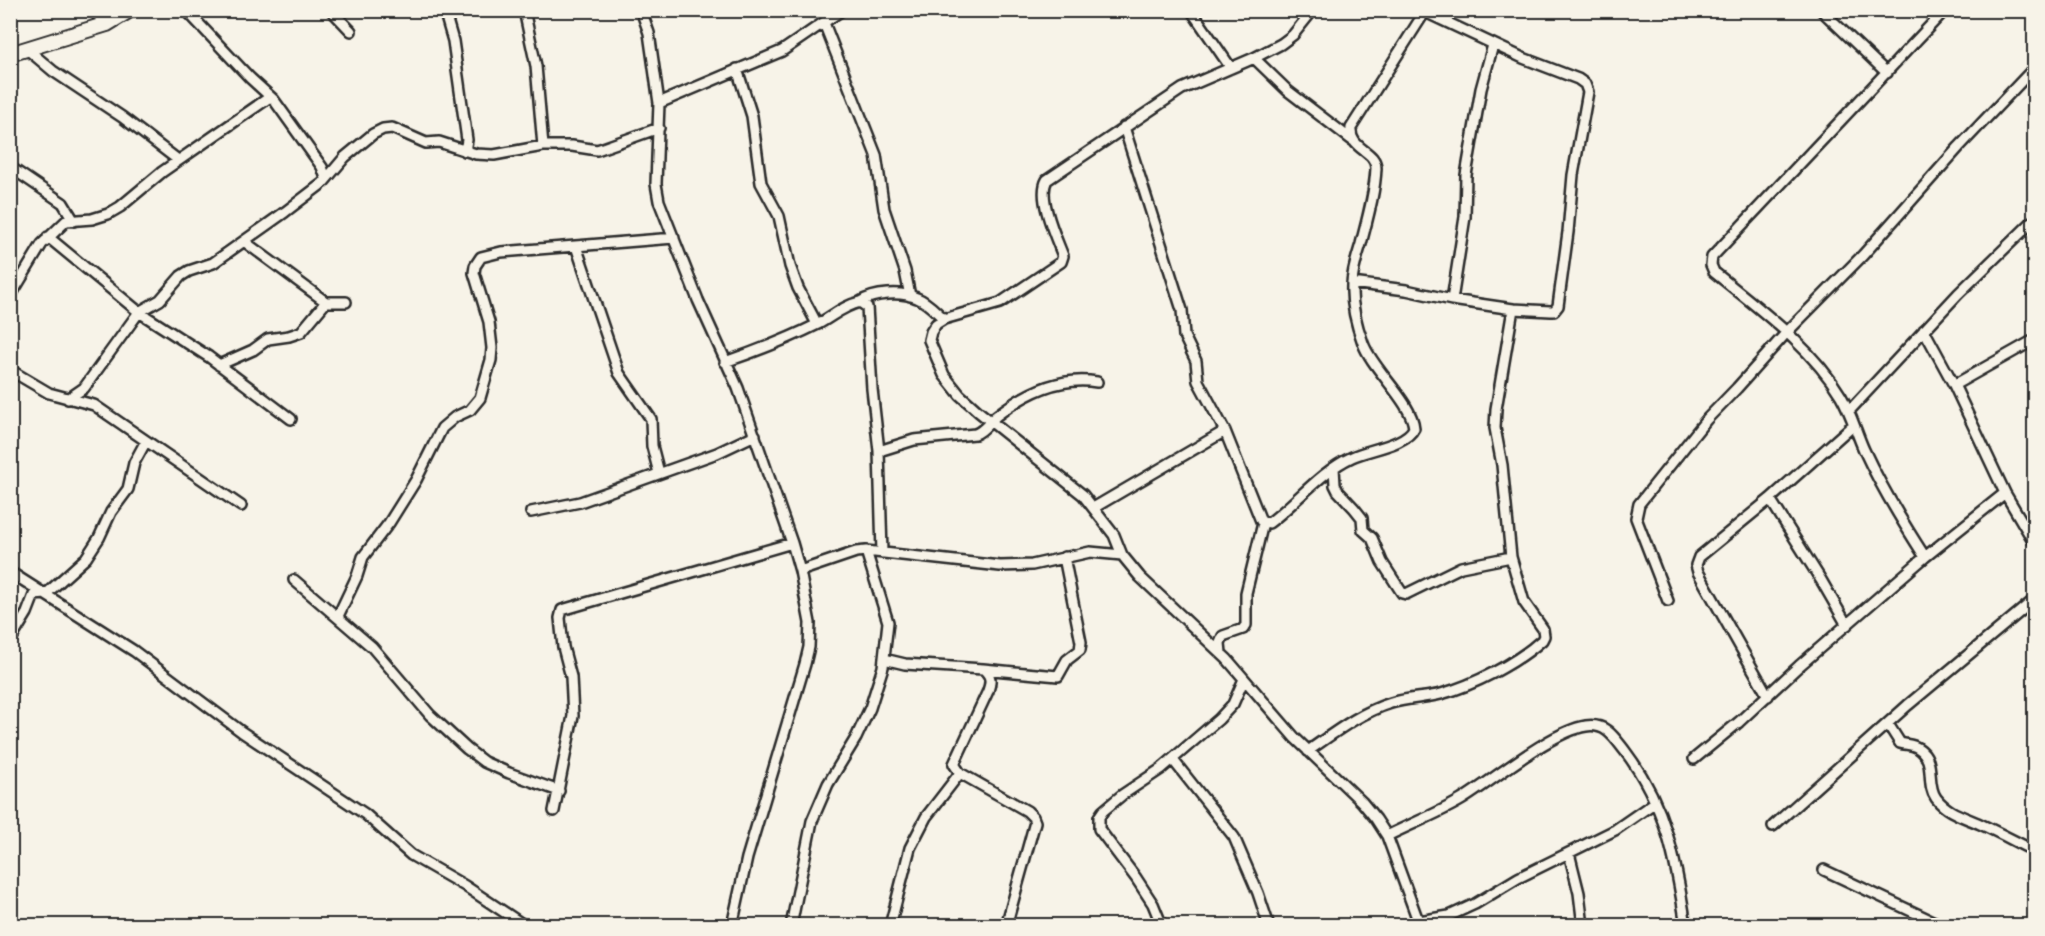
<svg xmlns="http://www.w3.org/2000/svg" width="2045" height="936" font-family="'Indie Flower',sans-serif">
<style>
.lines{fill:none;stroke-linecap:round;stroke-linejoin:round}
.street-casing{stroke:#2b2b2b;stroke-width:14}
.secondary-casing{stroke:#2b2b2b;stroke-width:18}
.street{stroke:#f7f3e8;stroke-width:9}
.secondary{stroke:#f7f3e8;stroke-width:14}
</style>
<rect width="100%" height="100%" fill="#f7f3e8"/>
<filter id="ink" filterUnits="userSpaceOnUse"><feTurbulence type="fractalNoise" baseFrequency=".0167" numOctaves="2"/><feDisplacementMap in="SourceGraphic" scale="12" xChannelSelector="R" yChannelSelector="G"/><feConvolveMatrix kernelMatrix="1 2 1 2 8 2 1 2 1" color-interpolation-filters="sRGB"/></filter>
<g filter="url(#ink)">
<g class="lines">
<!-- street casing -->
<g class="street-casing">
<path id="street" d="M92 10 107 24
M186 10 250 78 274 100 322 167 326 178
M331 10 351 31
M444 10 453 41 467 140 465 151
M524 10 536 66 543 146
M641 10 649 33 659 103 656 184 659 201 698 300 738 388 792 543 800 571 810 623 809 647 805 664 747 858 732 926
M1191 10 1231 68
M1313 10 1293 35 1281 44 1254 58 1182 89 1047 180C1037 197 1056 238 1063 256L1061 262 1000 303 944 319 936 324 931 332 929 340 944 375 960 395 979 412 1083 495 1114 535 1122 555 1140 577 1227 659 1295 738 1362 802 1376 819 1387 836 1420 926
M1821 10 1887 73
M824 23 876 155 884 209 905 271 910 296
M27 49 53 71 122 117 178 160
M1254 58 1288 91 1352 140
M737 69 752 116 761 183 779 216 790 266 798 288 817 324
M659 103 782 51 842 10
M1124 127 1182 310 1184 336 1196 361 1198 381 1225 431 1261 521 1269 523C1297 502 1320 472 1352 457 1369 449 1406 445 1414 428 1412 402 1372 369 1363 343 1356 324 1351 304 1352 285 1352 271 1357 257 1361 244 1367 220 1375 193 1376 168 1376 150 1349 150 1351 128L1426 10
M10 167 63 203 74 221
M48 237 139 312 209 357 291 419
M245 242 326 302H346
M576 246 619 373 651 419 652 446 659 473
M1352 283 1406 290 1452 300 1513 309 1551 311H1554L1558 306 1568 232 1573 175 1588 92 1585 84 1578 79 1523 58 1425 12
M10 297 42 244 66 221 92 219 108 214 120 207 162 172 270 97
M1452 300 1465 217 1466 175 1481 89 1493 45
M860 302C874 293 901 291 917 298 928 302 936 312 944 319
M1924 330 1954 385 2005 493 2034 542
M725 362C757 351 788 339 818 324 833 316 843 306 860 302L867 307 872 389 879 451 882 553
M219 365 253 350 268 339 289 336 301 332 326 302
M10 370 49 393 94 405 241 506
M1954 385 2034 340
M68 399 84 388 139 312 160 300 181 276 189 271 213 263 285 212 323 183 345 157 373 134 383 129 392 128 426 143 439 142 476 154 494 155 543 146H572L597 150 659 128
M1849 411 1958 294 2034 220
M879 451 914 440 975 434C984 431 989 422 996 416 1025 393 1060 376 1097 382
M1334 468 1335 485 1338 491 1354 508 1362 518 1363 530 1372 538 1382 562 1402 593 1406 594 1461 567 1511 557
M1770 499 1821 580 1847 625
M1095 507 1225 431
M531 512 580 502 717 453 755 435
M1925 557C1903 523 1881 487 1864 450 1856 432 1851 413 1841 396 1811 346 1758 308 1714 272L1711 265 1712 257 1945 10
M800 571 856 552 866 551 1000 566 1032 565 1090 552 1122 555
M10 572 134 651 242 732 365 814 411 855 465 886 525 926
M294 580 372 647 430 715 467 749 484 762 509 773 559 791
M1668 601 1636 518 1639 504 1707 419 1737 388 1787 332 1863 255 1959 147 2034 68
M338 616 357 576 363 557 389 523 416 480 442 428 455 417 470 410 480 398 491 360 492 348 489 322 474 273 475 266 481 257 501 252 674 238
M10 641 27 613 34 595 46 594 86 558 99 538 111 512 128 489 134 463 146 441
M1221 653 1220 643 1223 636 1243 629 1246 625V593L1263 523
M884 659 905 664 983 669C992 676 991 682 988 691L954 764 960 773 926 817 910 848 890 926
M983 669 1058 676 1067 660 1080 650 1081 642 1064 557
M1768 696 1698 572 1696 565 1699 557 1770 499 1853 425
M1888 724 1900 743C1906 745 1912 744 1918 748 1937 760 1925 783 1936 798 1947 813 1965 817 1980 824 1998 832 2016 842 2034 851
M1308 751C1334 733 1361 712 1391 703 1407 698 1425 698 1441 694 1474 685 1517 663 1542 640L1544 636 1543 629 1524 602 1511 557 1502 465 1495 428 1496 409 1513 309
M1694 759 1739 722 1799 666 1925 557 2005 493
M1173 760 1234 837 1258 893 1269 926
M960 773 1027 811 1033 817 1035 822 1006 926
M554 811 573 716 571 677 563 647 560 618 562 610 792 543
M1773 826 1908 705 2034 600
M1387 836C1411 824 1437 814 1461 800 1494 780 1550 732 1586 726 1606 723 1614 737 1625 751 1666 805 1676 860 1686 926
M1569 853 1579 893 1583 926
M1824 870 1943 926
M1419 921 1449 916 1475 904 1518 878 1615 830 1654 803
M791 926 812 821 828 784 856 738 870 708 883 667 888 622 866 551
M1162 926 1153 904 1136 878 1099 829V817L1103 811 1122 795 1161 769 1219 719 1233 704 1244 679
M2032 926 2034 921"/>
</g>
<!-- secondary casing -->
<g class="secondary-casing">
<path id="secondary" d="M10 54 107 24 130 10"/>
</g>
<!-- street -->
<use href="#street" class="street"/>
<!-- secondary -->
<use href="#secondary" class="secondary"/>
</g>
</g>
<!-- margin -->
<rect width="2045" height="936" fill="none" stroke="#f7f3e8" stroke-width="36"/>
<rect x="18" y="18" width="2009" height="900" fill="none" stroke="#2b2b2b" stroke-width="2" filter="url(#ink)"/>
</svg>
